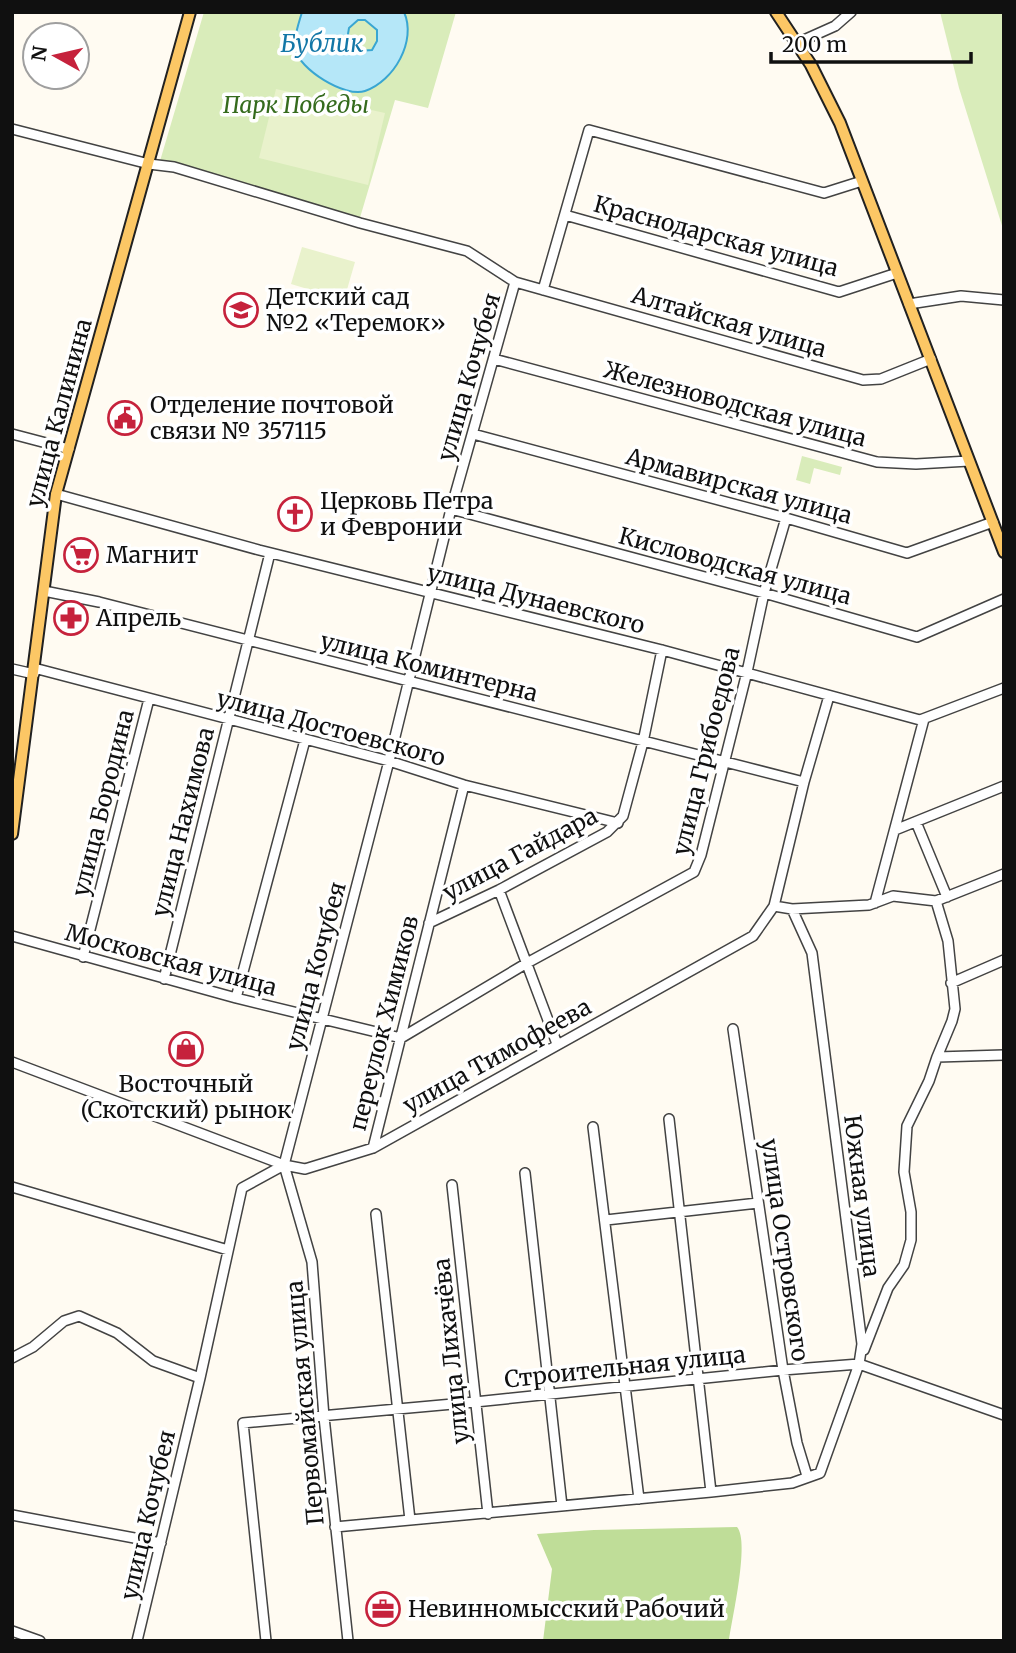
<svg xmlns="http://www.w3.org/2000/svg" width="1016" height="1653" font-family="Merriweather,serif">
<style>
.green{fill:#d9ecba}
.forest{fill:#bfdd98}
.pitch{fill:#e9f2cc}
.water{fill:#b5e7f8;stroke:#39a6d2;stroke-width:2;fill-rule:evenodd}
.lines{fill:none;stroke-linecap:round;stroke-linejoin:round}
.minor-casing{stroke:#434343;stroke-width:12}
.major-casing{stroke:#212121;stroke-width:14}
.minor{stroke:#fff;stroke-width:9}
.major{stroke:#fcc765;stroke-width:10}
.labels{text-anchor:middle;stroke-width:7;stroke-linejoin:round;paint-order:stroke}
.park-label{font-size:23px;font-style:italic;fill:#356b1d;stroke:#fff}
.street-label{font-size:23px;fill:#101010;stroke:#fff}
.poi-label{font-size:23px;fill:#101010;stroke:#fff;text-anchor:start}
.water-label{font-size:24px;font-style:italic;fill:#1377a7;stroke:#fff}
</style>
<rect width="100%" height="100%" fill="#fffbf2"/>
<!-- green -->
<path class="green" d="M204 12H456L428 108 395 100 359 221 160 161Z
M940 12H1004V232L959 88Z
M802 456 842 467 840 475 814 468 810 484 796 480Z"/>
<!-- forest -->
<path class="forest" d="M737 1527C750 1542 732 1618 729 1641H543L552 1569 537 1534 594 1530Z"/>
<!-- pitch -->
<path class="pitch" d="M276 89 385 113 368 185 259 158Z
M302 247 355 262 344 300 291 284Z"/>
<!-- water -->
<path class="water" d="M302 12H404C417 41 394 81 365 91 345 98 299 69 295 49 293 38 299 23 302 12ZM358 20H365L377 30V41L372 50 358 51 352 47 348 34 349 28Z"/>
<g class="lines">
<!-- minor casing -->
<g class="minor-casing">
<path id="minor" d="M797 43 835 26 851 12
M12 129 149 164 174 167 360 223 467 251 515 282 863 380 881 379 931 359
M565 215 839 292 897 273
M543 290 589 130 824 193 862 181
M909 304 961 296 1004 300
M494 359 877 462 916 464 969 461
M12 434 69 449
M473 434 786 518 907 553 993 522
M56 494 259 550 662 650 920 720 1004 688
M451 509 764 593 917 637 1004 599
M44 591 99 602 804 782
M34 668 389 761 464 785 618 823
M12 669 34 674
M916 822 947 897
M895 830 1004 786
M499 890 557 1044
M875 903 924 719
M774 906 792 909 869 905 893 896 936 901 1004 874
M429 923 499 890 607 832 623 816 643 742 662 650
M12 936 236 998 401 1038 527 963 694 872 701 855 747 672 764 593 786 518
M83 957 149 699
M164 979 270 553
M951 983 1004 960
M236 998 305 740
M733 1029 783 1370 797 1443 807 1476
M937 1057 1004 1055
M12 1062 284 1165 305 1169 373 1148 753 936 774 906 804 782 829 696
M669 1119 711 1492
M593 1127 639 1499
M373 1148 464 785
M284 1165 312 1262 324 1417 348 1641
M525 1173 562 1506
M452 1185 488 1514
M12 1187 228 1250
M376 1214 410 1520
M606 1220 758 1203
M864 1350 888 1288 904 1265 911 1240V1212L904 1172 907 1126 929 1081 937 1057 952 1021 955 1009 948 941 936 901
M12 1358 33 1347 64 1321 79 1316 117 1333 153 1361 200 1378
M12 1515 161 1543
M335 1527 711 1492 792 1483 820 1473 859 1364 862 1344 812 953 792 909
M12 1631 40 1641
M137 1641 200 1378 242 1188 284 1165 389 761 451 509 515 282
M266 1641 243 1423 475 1402 783 1370 859 1364 1004 1415"/>
</g>
<!-- major casing -->
<g class="major-casing">
<path id="major" d="M776 12 811 65 840 123 1004 552
M12 834 56 494 190 12"/>
</g>
<!-- minor -->
<use href="#minor" class="minor"/>
<!-- major -->
<use href="#major" class="major"/>
</g>
<!-- icons -->
<defs>
<g id="school-ring" transform="scale(1.75)"><circle r="9.5" fill="#fff" stroke="#c6223c" stroke-width="1.5"/><path d="M0-5L7-2L0 1L-7-2ZM-4 1L0 2.5L4 1V4Q0 6-4 4Z" fill="#c6223c"/></g>
<g id="civic-ring" transform="scale(1.75)"><circle r="9.5" fill="#fff" stroke="#c6223c" stroke-width="1.5"/><path d="M-.6-6.5H3V-4.5H.6V-3L4-1V1h2V6H-6V1h2V-1L-.6-3ZM-1.2 2.5V6h2.4V2.5Z" fill="#c6223c"/></g>
<g id="church-ring" transform="scale(1.75)"><circle r="9.5" fill="#fff" stroke="#c6223c" stroke-width="1.5"/><path d="M-1.2-6h2.4v3.5h3.3v2.4h-3.3V6h-2.4V-.1h-3.3v-2.4h3.3Z" fill="#c6223c"/></g>
<g id="supermarket-ring" transform="scale(1.75)"><circle r="9.5" fill="#fff" stroke="#c6223c" stroke-width="1.5"/><path d="M-6-5.5h2.5l.6 2H6L4.5 2H-2.5L-4.4-4H-6ZM-1.5 3.2a1.3 1.3 0 1 0 .1 0ZM3 3.2a1.3 1.3 0 1 0 .1 0Z" fill="#c6223c"/></g>
<g id="pharmacy-ring" transform="scale(1.75)"><circle r="9.5" fill="#fff" stroke="#c6223c" stroke-width="1.5"/><path d="M-2-6h4v4h4v4h-4v4h-4v-4h-4v-4h4Z" fill="#c6223c"/></g>
<g id="shop-ring" transform="scale(1.75)"><circle r="9.5" fill="#fff" stroke="#c6223c" stroke-width="1.5"/><path d="M-5-2.5h2.3a2.7 3.5 0 0 1 5.4 0H5L5.5 6h-11ZM-1.5-2.5h3a1.5 2.3 0 0 0-3 0Z" fill="#c6223c"/></g>
<g id="office-ring" transform="scale(1.75)"><circle r="9.5" fill="#fff" stroke="#c6223c" stroke-width="1.5"/><path d="M-6-3h4V-5.5h4V-3h4V5H-6ZM-1-4.5V-3h2v-1.5ZM-6 0V1H6V0Z" fill="#c6223c"/></g>
</defs>
<g fill-rule="evenodd">
<use href="#school-ring" x="241" y="310"/>
<use href="#civic-ring" x="125" y="418"/>
<use href="#church-ring" x="295" y="514"/>
<use href="#supermarket-ring" x="81" y="555"/>
<use href="#pharmacy-ring" x="71" y="618"/>
<use href="#shop-ring" x="186" y="1049"/>
<use href="#office-ring" x="383" y="1609"/>
</g>
<g class="labels">
<!-- park labels -->
<g class="park-label">
<text x="296" y="113">Парк Победы</text>
</g>
<!-- street labels -->
<g class="street-label">
<text transform="translate(716 236) rotate(15)" y="8">Краснодарская улица</text>
<text transform="translate(729 322) rotate(16)" y="8">Алтайская улица</text>
<text transform="translate(469 377) rotate(-74)" y="8">улица Кочубея</text>
<text transform="translate(735 404) rotate(15)" y="8">Железноводская улица</text>
<text transform="translate(59 413) rotate(-75)" y="8">улица Калинина</text>
<text transform="translate(739 486) rotate(15)" y="8">Армавирская улица</text>
<text transform="translate(735 566) rotate(15)" y="8">Кисловодская улица</text>
<text transform="translate(536 599) rotate(14)" y="8">улица Дунаевского</text>
<text transform="translate(429 667) rotate(14)" y="8">улица Коминтерна</text>
<text transform="translate(331 728) rotate(15)" y="8">улица Достоевского</text>
<text transform="translate(706 751) rotate(-76)" y="8">улица Грибоедова</text>
<text transform="translate(103 803) rotate(-76)" y="8">улица Бородина</text>
<text transform="translate(183 822) rotate(-76)" y="8">улица Нахимова</text>
<text transform="translate(520 854) rotate(-28)" y="8">улица Гайдара</text>
<text transform="translate(171 960) rotate(15)" y="8">Московская улица</text>
<text transform="translate(316 966) rotate(-75)" y="8">улица Кочубея</text>
<text transform="translate(384 1023) rotate(-76)" y="8">переулок Химиков</text>
<text transform="translate(497 1056) rotate(-29)" y="8">улица Тимофеева</text>
<text transform="translate(862 1196) rotate(83)" y="8">Южная улица</text>
<text transform="translate(785 1250) rotate(82)" y="8">улица Островского</text>
<text transform="translate(451 1351) rotate(-96)" y="8">улица Лихачёва</text>
<text transform="translate(625 1367) rotate(-6)" y="8">Строительная улица</text>
<text transform="translate(305 1403) rotate(-95)" y="8">Первомайская улица</text>
<text transform="translate(148 1515) rotate(-77)" y="8">улица Кочубея</text>
</g>
<!-- poi labels -->
<g class="poi-label">
<text x="266" y="305">Детский сад<tspan x="266" dy="26">№2 «Теремок»</tspan></text>
<text x="150" y="413">Отделение почтовой<tspan x="150" dy="26">связи № 357115</tspan></text>
<text x="320" y="509">Церковь Петра<tspan x="320" dy="26">и Февронии</tspan></text>
<text x="106" y="563">Магнит</text>
<text x="96" y="626">Апрель</text>
<text x="186" y="1092" text-anchor="middle">Восточный<tspan x="186" dy="26">(Скотский) рынок</tspan></text>
<text x="408" y="1617">Невинномысский Рабочий</text>
</g>
<!-- water labels -->
<g class="water-label">
<text x="322" y="52">Бублик</text>
</g>
</g>
<!-- border -->
<rect width="1016" height="1653" fill="none" stroke="#101010" stroke-width="28"/>
<!-- north arrow -->
<g transform="translate(56 56) rotate(278)"><circle r="33" fill="#ffffff" stroke="#9f9f9f" stroke-width="2"/>
<path d="M0-5L12 26L0 18L-12 26Z" fill="#c6223c"/>
<text y="-10" font-size="19" font-weight="bold" text-anchor="middle" fill="#101010">N</text>
</g>
<!-- scale -->
<path d="M771 52v10h200v-10" fill="none" stroke="#101010" stroke-width="3.5"/>
<text x="782" y="52" font-size="21" fill="#101010" stroke="#ffffff" stroke-width="5" paint-order="stroke">200 m</text>
</svg>
